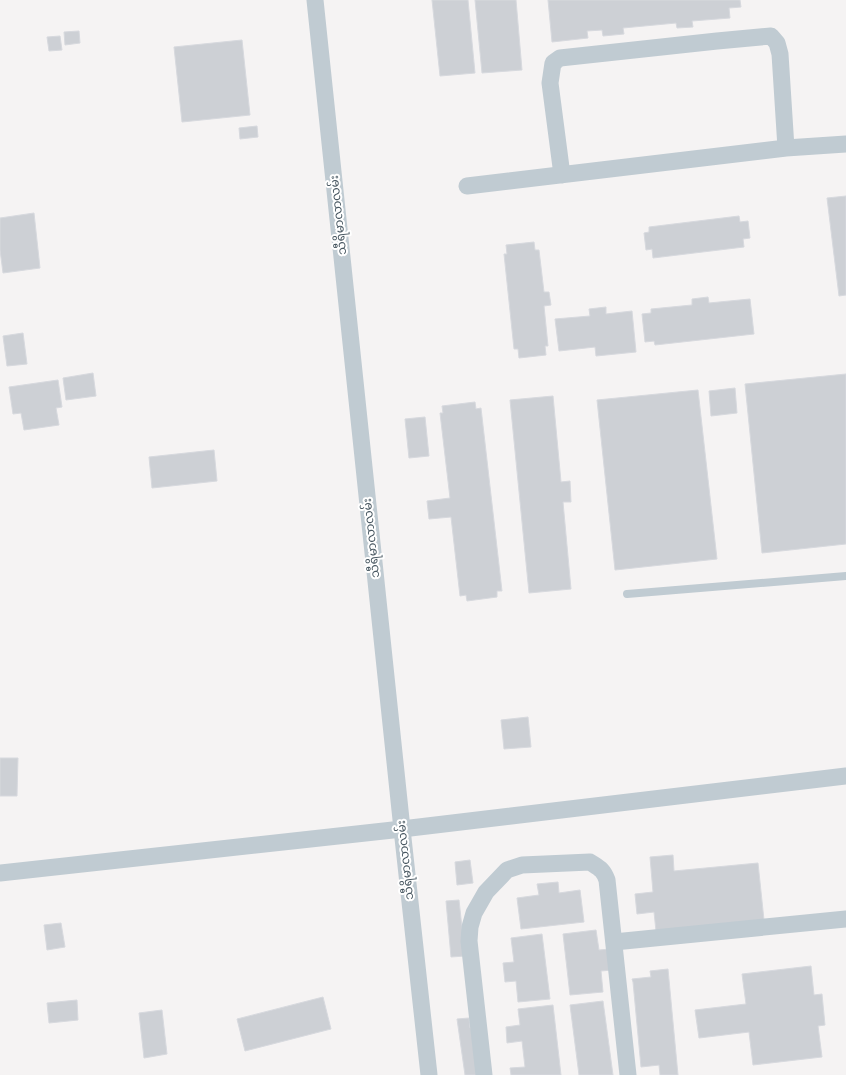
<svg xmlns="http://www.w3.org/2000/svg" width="846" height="1075" font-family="'Archivo Narrow','Noto Sans Myanmar',sans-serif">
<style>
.building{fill:#cdd0d5;stroke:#d7d9de}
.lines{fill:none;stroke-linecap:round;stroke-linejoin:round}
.lane{stroke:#c0cbd2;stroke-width:8}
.street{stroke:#c0cbd2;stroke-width:17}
.labels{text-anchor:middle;stroke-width:4;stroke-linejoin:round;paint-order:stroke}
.street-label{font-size:12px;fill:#495862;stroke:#fff}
</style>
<rect width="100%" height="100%" fill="#f5f3f3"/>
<!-- building -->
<path class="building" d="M432 0H468L475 73 440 76Z
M475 0H516L522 70 482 73Z
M548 0H740L741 7 729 8 730 18 692 21 693 27 677 28 676 23 623 28 624 34 603 36 602 30 587 31 588 38 552 42Z
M79 31 80 43 65 45 64 32Z
M60 36 62 50 49 51 47 37Z
M242 40 250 115 182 122 174 47Z
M257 126 258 137 240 139 239 128Z
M846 196V295L839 296 827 198Z
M34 213 40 268 3 273 0 250V218Z
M739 216 740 222 748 221 750 238 743 239 744 247 653 258 652 249 646 250 644 233 649 232V227Z
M534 242 535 250H539L544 292H549L551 305 544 306 548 346H545L546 355 519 358 518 349H514L504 254H507L506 245Z
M708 297 709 303 750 299 754 334 655 345 654 341 645 342 642 314 651 313V309L692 305V299Z
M606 307V314L632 311 636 352 596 356 595 347 559 351 555 319 590 316 589 309Z
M23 333 27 364 7 366 3 336Z
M93 373 96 396 66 400 63 378Z
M846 374V544L762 553 745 384Z
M58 380 62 407 56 408 59 425 24 430 21 413 13 414 9 387Z
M735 388 737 413 711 416 709 391Z
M698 390 717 559 615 570 597 400Z
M553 396 561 482 570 481 571 502H563L571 589 529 593 510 400Z
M475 402 476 409 481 408 502 591H497V597L467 601 466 595 460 596 451 517 429 519 427 501 450 498 440 413H443L442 406Z
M425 417 429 456 409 458 405 419Z
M214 450 217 481 152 488 149 457Z
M528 717 531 747 504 749 501 720Z
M0 758H18L17 796H0Z
M673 855 674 871 758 863 764 920 656 931 654 912 637 914 635 894 653 892 650 857Z
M470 860 473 883 457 885 455 862Z
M558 882 559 893 580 890 584 922 521 929 517 898 539 895 537 884Z
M459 900 465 956 451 957 446 901Z
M61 923 65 947 47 950 44 925Z
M596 930 599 950 610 949 612 970 601 971 603 992 570 995 563 934Z
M542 934 550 999 518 1002 516 981 505 982 503 963 514 962 511 938Z
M811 966 814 995 822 994 825 1025 818 1026 822 1057 753 1065 749 1032 699 1038 695 1010 746 1004 742 974Z
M668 969 678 1075H660L659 1065 641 1067 633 982 632 979 651 977 650 971Z
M323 997 331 1029 245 1051 237 1019Z
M77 1000 78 1020 49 1023 47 1003Z
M603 1001 613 1075H579L570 1005Z
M553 1005 561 1075H511L510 1068 525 1067 522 1041 507 1043 506 1027 520 1025 518 1009Z
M162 1010 167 1054 144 1058 139 1013Z
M469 1018 470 1028H474L480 1075H465L457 1019Z"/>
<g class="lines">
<!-- lane -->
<path class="lane" d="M627 594 846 576"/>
<!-- street -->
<path class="street" d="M315 0 402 829 429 1075
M562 175 550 83 553 63 560 58 717 41 771 36 777 43 780 54 786 148
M467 186 786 148 846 144
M0 873 402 829 846 776
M614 942 846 919
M484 1075 469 941 470 927 474 913 486 892 507 870 522 865 590 862C599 868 603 869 607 880L628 1075"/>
</g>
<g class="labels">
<!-- street labels -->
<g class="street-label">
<text transform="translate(338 215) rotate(-96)" y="4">သီရိမာလာလမ်း</text>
<text transform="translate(371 538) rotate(-96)" y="4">သီရိမာလာလမ်း</text>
<text transform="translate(405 860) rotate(-96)" y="4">သီရိမာလာလမ်း</text>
</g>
</g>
</svg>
